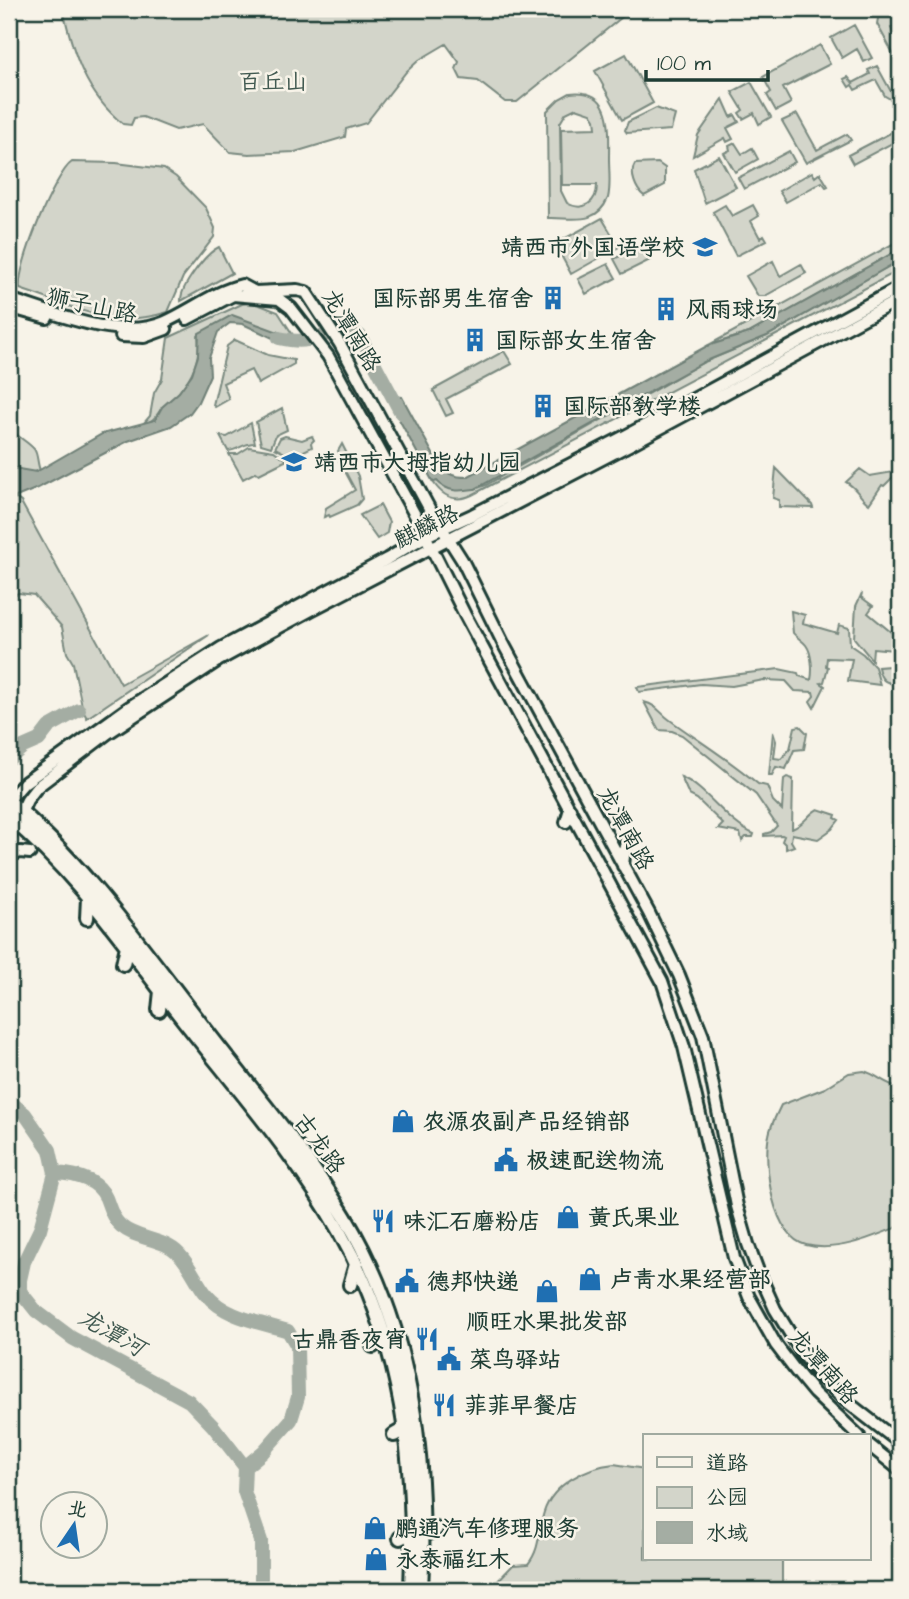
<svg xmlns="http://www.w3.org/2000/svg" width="909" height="1599" font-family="'Architects Daughter','LXGW WenKai TC',sans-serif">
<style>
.green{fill:#d3d5ca;stroke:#79897f;stroke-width:2;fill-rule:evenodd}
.water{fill:#a4ada3;stroke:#6f8077;stroke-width:2}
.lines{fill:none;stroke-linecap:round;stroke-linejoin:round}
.river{stroke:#a4ada3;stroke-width:14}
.secondary-casing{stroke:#1f3d34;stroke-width:16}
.primary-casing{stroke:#1f3d34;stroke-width:18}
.secondary{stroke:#f7f3e8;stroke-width:10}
.primary{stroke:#f7f3e8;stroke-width:12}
.labels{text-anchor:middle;stroke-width:5;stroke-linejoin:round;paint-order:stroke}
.park-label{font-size:23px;fill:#435b52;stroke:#f7f3e8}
.poi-label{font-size:23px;font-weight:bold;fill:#1f3d34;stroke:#f7f3e8;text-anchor:start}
.street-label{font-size:23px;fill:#1f3d34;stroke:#f7f3e8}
.water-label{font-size:24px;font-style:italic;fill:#405950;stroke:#f7f3e8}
</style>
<rect width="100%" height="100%" fill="#f7f3e8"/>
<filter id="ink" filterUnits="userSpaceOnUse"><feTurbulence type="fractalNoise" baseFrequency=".0143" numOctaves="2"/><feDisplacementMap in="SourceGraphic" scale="14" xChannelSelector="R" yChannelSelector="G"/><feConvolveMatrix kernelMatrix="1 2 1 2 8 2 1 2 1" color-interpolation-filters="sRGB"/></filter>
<g filter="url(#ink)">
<!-- green -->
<path class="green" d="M63 9H632L517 102H505L478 81 461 79 456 69 459 62 446 44 419 60 406 72 366 123 346 129 345 137 295 152 249 154 230 152 203 124 176 130 143 117 134 118 131 125 123 124C86 94 73 54 63 9Z
M893 9H900V22L891 28 900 47V53L894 55 877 24 878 18Z
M854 25 872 58 864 62 857 49 842 58 831 38Z
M820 45 830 64 783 88 791 103 776 111 767 95 771 92 763 77Z
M626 54 653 103 622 120 595 71Z
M877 66 894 97V101L885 96 876 80 855 90 852 85 849 87 844 79 848 77 853 83 870 74 868 70Z
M751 82 771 117 759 124 754 113 743 119 739 113 743 110 732 92Z
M570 93C614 88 609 129 609 159 609 172 611 186 608 198 596 227 571 217 548 218L547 111 559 99ZM576 108 591 113 595 119 596 128 561 129 562 185H597C597 203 583 212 567 203L561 191 560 123 566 113Z
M723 99 731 117 735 115 739 122 727 128 733 139 727 142 725 138 693 156 698 135Z
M656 108 675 115 671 130 627 133 625 130 628 122Z
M797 114 817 150 847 134 851 140 806 163 782 121Z
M900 128V139L853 164 848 155Z
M735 143 742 154 752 148 758 159 735 172 724 153 730 150 729 146Z
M789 151 795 162 744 189 738 178Z
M719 156 736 187 705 203 694 169Z
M72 162 116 163 164 169 176 177 206 208 215 228 214 237 183 277 168 312C111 330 72 306 20 289 16 268 55 173 72 162Z
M658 163 665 168V185L644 196C636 190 629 173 635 164Z
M812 172 815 177 820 173 828 186 826 187 822 182 786 202 779 191Z
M725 205 732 216 753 205 759 216 751 221 760 238 764 235 767 240 736 256 713 212Z
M602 218 619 247 571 274 555 244Z
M900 240V249L749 333 707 346Z
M642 245 650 260 622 274 614 259Z
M219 247 232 273 181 301C180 287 206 253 219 247Z
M900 260V270L472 495C455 503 443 497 433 482L437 481 475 489 486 485 704 362 767 336Z
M773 261 780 276 801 264 806 273 765 296H758L746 276Z
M608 264 616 278 586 294 578 279Z
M252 302 278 312 295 338 228 318 198 336C201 356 193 376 179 392 175 397 168 401 163 407 156 415 155 421 143 424L150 416 154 393 162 379 168 338 242 304Z
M235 340 268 355 294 360V364L258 384 251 370 223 383 229 399 215 407 213 405 227 346Z
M504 351 512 364 446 399 453 413 446 416 433 390Z
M282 408 287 430 276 435 271 447 261 444 256 422Z
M251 423 255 443C246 442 238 450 228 451L220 436 227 437Z
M9 426C16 437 26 440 34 449 38 454 37 464 40 470L30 473 10 466Z
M285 436 302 440 312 436 314 440 311 443 312 447 292 457 275 448 280 438Z
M342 444 358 476 362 499 357 505 330 517 329 515 324 517 326 508 355 490 339 460 342 458 338 451Z
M249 447 274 451 287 460 259 474 256 472 243 479 229 454H238Z
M776 468 812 505 813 508 779 507V500L773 498Z
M860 469 870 476 893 472 895 475 884 486 882 485 869 504C860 498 857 488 846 482Z
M15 498 21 502 121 684 209 635 87 718 83 711 73 663 67 653 62 627 34 595 19 593 9 596V500Z
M380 505 389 522 387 533 377 539 360 515Z
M862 593 861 597 873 606 868 613 891 632 900 622V686C885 682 881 682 878 667L890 666 894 650 873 648 872 660 854 638 856 606Z
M791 611 805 615 803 623 837 633 839 625 849 628 850 645 863 654 875 667 880 685 848 681 852 659 827 658 826 666 828 667 824 682 821 683 825 686 814 708 810 701 814 696 813 692 795 691 786 681 764 680 732 686 701 684 639 692 637 687 779 669 798 673 799 676 811 680C813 670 812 653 806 645 802 640 797 638 793 633Z
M644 702C657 705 660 713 670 720 700 742 730 760 758 784L767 786 773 801 782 810 784 779 787 777 793 779 792 829C806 823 808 814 818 809L836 815 835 818 839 820 832 829 818 839 792 834 791 841 794 846 786 849V845L782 841 784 836 782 835 764 836V834L771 832 777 826 756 795 682 735 672 731 659 730Z
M800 726 807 733 804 749 794 750 786 769 776 767 772 775H769L773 732 776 741 774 758 781 759 790 749 795 727Z
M681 777C706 787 728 824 754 834L753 837H746L742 841 740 833 718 829 723 824 697 799 689 795Z
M864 1071C878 1075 887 1086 900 1087V1226C873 1237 836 1253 806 1245 772 1236 763 1164 769 1135 771 1124 777 1114 781 1105L825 1088 849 1073Z
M614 1464 645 1469V1559H782V1590H489L513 1565 528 1564C541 1548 538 1530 544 1512 553 1484 586 1467 614 1464Z"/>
<!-- water -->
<path class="water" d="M900 249V260L767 336 704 362 475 489C461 491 448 493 437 481L433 482 388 399 395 396 402 397 439 465C448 475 455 477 467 477L707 346 749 333Z
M232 315 295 338 299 343 277 340 243 324 230 323 218 332 209 358 210 375 198 402 190 413 171 426 128 441 38 488 9 500V464L13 468 36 472 102 434 155 420 162 407 179 392 192 374 198 356 199 333Z"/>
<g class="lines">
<!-- river -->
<path class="river" d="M279 338C288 340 298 342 307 340 329 336 339 323 360 336L401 413
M9 759 23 747 39 740 49 727 79 710
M9 1101 25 1114 50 1150 55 1173 40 1229 24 1262 20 1280V1291L36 1311 72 1338 189 1401 213 1426 245 1467 244 1491 261 1541V1590
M55 1173C73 1174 98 1179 106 1198 110 1208 112 1218 121 1226 137 1240 164 1238 179 1254 190 1265 196 1282 206 1294 225 1318 260 1322 288 1331L297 1346 298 1397 291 1420 263 1452 245 1467"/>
<!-- secondary casing -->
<g class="secondary-casing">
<path id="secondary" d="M9 299C54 313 120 342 165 322 192 310 213 292 242 285L255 292 297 290 306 292 340 344 429 508 462 560 504 645 649 913 679 975 703 1036 737 1206 748 1244 758 1271 775 1309 802 1353 821 1377 846 1401 900 1443
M9 307 47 318
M187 319 233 295 279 299 291 308 328 356 415 515 465 615 662 981 684 1047 734 1258 749 1297 776 1345 795 1370 814 1393 859 1436
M121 336 144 337 166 329
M9 800 24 783 128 708 221 648 387 559 426 536 472 515 627 435 900 287
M566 822 570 809
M9 838 27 800 37 787 108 733 219 660 311 610 631 444 900 299
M9 856 20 852 30 853
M623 866 625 846
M869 1445 900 1470"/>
</g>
<!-- primary casing -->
<g class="primary-casing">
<path id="primary" d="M9 801C83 863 140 945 199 1021 248 1086 303 1147 345 1217 413 1331 428 1460 421 1590
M9 817C76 872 125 945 178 1013 233 1084 295 1153 339 1231 403 1345 416 1462 411 1590
M87 918 88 898
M123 964 127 946
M159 1010 161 991
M350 1285 356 1264
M373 1346 384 1336
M394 1435 406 1428
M423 1536 436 1529
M400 1538 413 1531"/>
</g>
<!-- secondary -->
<use href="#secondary" class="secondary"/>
<!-- primary -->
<use href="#primary" class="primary"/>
</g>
</g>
<!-- icons -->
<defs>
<g id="school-bare" transform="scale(1.89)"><path d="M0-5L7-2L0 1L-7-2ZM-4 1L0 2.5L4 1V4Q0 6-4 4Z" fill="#1f6fb2" stroke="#f7f3e8" stroke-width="2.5" paint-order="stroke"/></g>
<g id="building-bare" transform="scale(1.89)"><path d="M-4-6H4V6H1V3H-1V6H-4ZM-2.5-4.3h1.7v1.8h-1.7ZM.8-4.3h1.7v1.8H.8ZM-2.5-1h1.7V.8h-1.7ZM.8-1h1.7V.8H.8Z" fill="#1f6fb2" stroke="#f7f3e8" stroke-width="2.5" paint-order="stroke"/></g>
<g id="shop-bare" transform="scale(1.89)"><path d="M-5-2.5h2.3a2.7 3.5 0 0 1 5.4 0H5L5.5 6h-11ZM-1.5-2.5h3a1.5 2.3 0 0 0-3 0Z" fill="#1f6fb2" stroke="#f7f3e8" stroke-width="2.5" paint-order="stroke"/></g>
<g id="civic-bare" transform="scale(1.89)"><path d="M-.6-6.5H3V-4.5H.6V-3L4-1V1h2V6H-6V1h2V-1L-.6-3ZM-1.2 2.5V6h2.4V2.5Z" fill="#1f6fb2" stroke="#f7f3e8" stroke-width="2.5" paint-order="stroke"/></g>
<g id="restaurant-bare" transform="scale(1.89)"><path d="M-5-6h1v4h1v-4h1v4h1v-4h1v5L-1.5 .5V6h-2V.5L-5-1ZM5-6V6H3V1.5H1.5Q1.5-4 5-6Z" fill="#1f6fb2" stroke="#f7f3e8" stroke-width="2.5" paint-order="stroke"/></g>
</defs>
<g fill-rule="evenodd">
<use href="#school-bare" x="705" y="247"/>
<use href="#building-bare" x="553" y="298"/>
<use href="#building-bare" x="666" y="309"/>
<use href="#building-bare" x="475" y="340"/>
<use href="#building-bare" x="543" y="406"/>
<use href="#school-bare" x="294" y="462"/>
<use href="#shop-bare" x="403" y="1121"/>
<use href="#civic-bare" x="506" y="1160"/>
<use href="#shop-bare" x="568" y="1217"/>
<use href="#restaurant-bare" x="383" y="1221"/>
<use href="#shop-bare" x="590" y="1279"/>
<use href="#civic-bare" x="407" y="1281"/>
<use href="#shop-bare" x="547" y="1291"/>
<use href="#restaurant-bare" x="427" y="1339"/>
<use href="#civic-bare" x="449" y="1359"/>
<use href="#restaurant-bare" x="444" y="1405"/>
<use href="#shop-bare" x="375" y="1528"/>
<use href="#shop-bare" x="376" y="1559"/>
</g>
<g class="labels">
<!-- park labels -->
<g class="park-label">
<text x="273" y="89">百丘山</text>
</g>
<!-- poi labels -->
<g class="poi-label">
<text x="685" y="255" text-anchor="end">靖西市外国语学校</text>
<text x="533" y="306" text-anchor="end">国际部男生宿舍</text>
<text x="686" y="317">风雨球场</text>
<text x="495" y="348">国际部女生宿舍</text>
<text x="563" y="414">国际部教学楼</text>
<text x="314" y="470">靖西市大拇指幼儿园</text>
<text x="423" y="1129">农源农副产品经销部</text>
<text x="526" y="1168">极速配送物流</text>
<text x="588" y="1225">黄氏果业</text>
<text x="403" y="1229">味汇石磨粉店</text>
<text x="610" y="1287">卢青水果经营部</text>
<text x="427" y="1289">德邦快递</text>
<text x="547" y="1329" text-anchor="middle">顺旺水果批发部</text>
<text x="407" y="1347" text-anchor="end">古鼎香夜宵</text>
<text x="469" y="1367">菜鸟驿站</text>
<text x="464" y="1413">菲菲早餐店</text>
<text x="395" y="1536">鹏通汽车修理服务</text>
<text x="396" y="1567">永泰福红木</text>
</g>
<!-- street labels -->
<g class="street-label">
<text transform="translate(92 305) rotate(12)" y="8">狮子山路</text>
<text transform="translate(352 330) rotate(59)" y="8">龙潭南路</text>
<text transform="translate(426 526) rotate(-27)" y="8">麒麟路</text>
<text transform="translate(626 828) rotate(61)" y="8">龙潭南路</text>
<text transform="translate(320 1143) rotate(54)" y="8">古龙路</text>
<text transform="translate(824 1366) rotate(49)" y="8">龙潭南路</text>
</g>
<!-- water labels -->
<g class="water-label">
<text transform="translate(112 1332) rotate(30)" y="8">龙潭河</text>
</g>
</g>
<!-- margin -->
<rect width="909" height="1599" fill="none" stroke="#f7f3e8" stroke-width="35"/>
<rect x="18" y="18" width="874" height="1564" fill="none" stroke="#1f3d34" stroke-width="2.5" filter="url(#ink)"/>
<!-- legend -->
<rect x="643" y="1434" width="228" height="126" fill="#f7f3e8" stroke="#a1aaa0" stroke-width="2"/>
<rect x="657" y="1457" width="35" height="10" fill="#f7f3e8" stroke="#a1aaa0" stroke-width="2"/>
<text x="706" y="1470" font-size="21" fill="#1f3d34">道路</text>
<rect x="657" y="1487" width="35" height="21" fill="#d3d5ca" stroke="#a1aaa0" stroke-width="2"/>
<text x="706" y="1504" font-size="21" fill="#1f3d34">公园</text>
<rect x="657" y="1522" width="35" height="21" fill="#a4ada3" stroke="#a1aaa0" stroke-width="2"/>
<text x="706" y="1540" font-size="21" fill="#1f3d34">水域</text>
<!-- north arrow -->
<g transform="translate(74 1525) rotate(13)"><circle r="33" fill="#f7f3e8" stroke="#a1aaa0" stroke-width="2"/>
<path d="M0-5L12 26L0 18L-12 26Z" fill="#1f6fb2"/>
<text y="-10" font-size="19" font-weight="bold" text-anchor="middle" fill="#1f3d34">北</text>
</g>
<!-- scale -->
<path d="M646 70v10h122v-10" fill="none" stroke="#1f3d34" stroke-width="3.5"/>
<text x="657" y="70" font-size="21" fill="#1f3d34" stroke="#f7f3e8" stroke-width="5" paint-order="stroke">100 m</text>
</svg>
